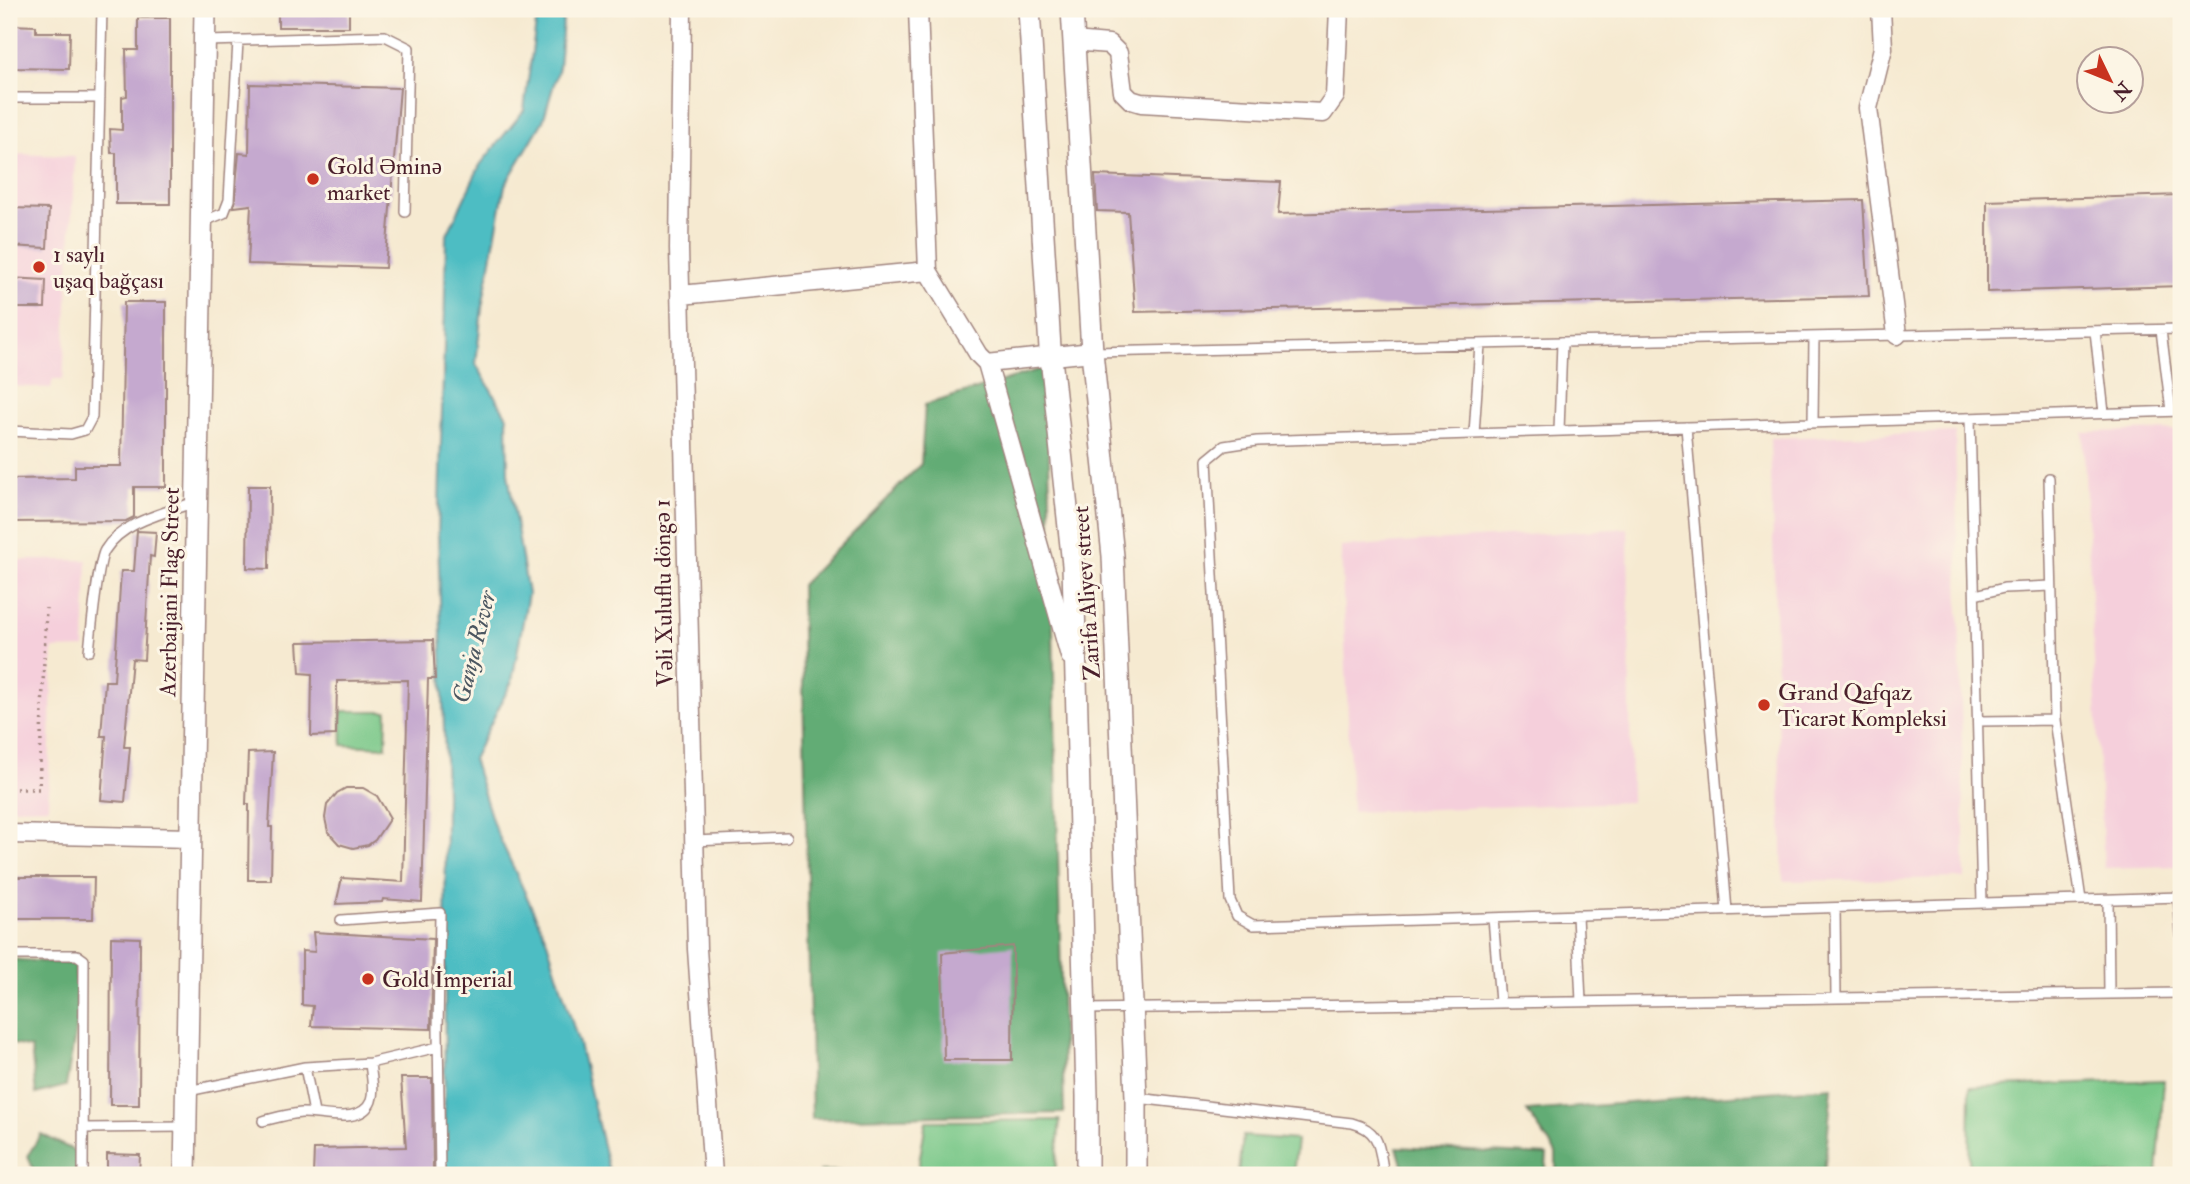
<svg xmlns="http://www.w3.org/2000/svg" width="2190" height="1184" font-family="'IM FELL Double Pica',serif">
<style>
.built{fill:#f5cfdb}
.green{fill:#78c788;stroke:#61735a;stroke-width:2}
.forest{fill:#62ac74;stroke:#566650;stroke-width:2}
.water{fill:#4ebdc3;stroke:#4c6e77;stroke-width:2}
.building{fill:#c5a9cf}
.lines{fill:none;stroke-linecap:round;stroke-linejoin:round}
.service-casing{stroke:#a0847e;stroke-width:12}
.minor-casing{stroke:#a0847e;stroke-width:21}
.tertiary-casing{stroke:#a0847e;stroke-width:24}
.path{stroke:#a0847e;stroke-width:3.5;stroke-dasharray:2 5;stroke-linecap:butt}
.service{stroke:#fff;stroke-width:9}
.minor{stroke:#fff;stroke-width:18}
.tertiary{stroke:#fff;stroke-width:21}
.poi-dot{fill:#c8321e;stroke:#fcf5e5;stroke-width:2.5}
.labels{text-anchor:middle;stroke-width:6;stroke-linejoin:round;paint-order:stroke}
.poi-label{font-size:23px;fill:#4a1f2b;stroke:#fcf5e5;text-anchor:start}
.street-label{font-size:23px;fill:#4a1f2b;stroke:#fcf5e5}
.water-label{font-size:24px;font-style:italic;fill:#4b5660;stroke:#fcf5e5}
</style>
<rect width="100%" height="100%" fill="#fcf5e5"/>
<filter id="ink" filterUnits="userSpaceOnUse"><feTurbulence type="fractalNoise" baseFrequency=".0143" numOctaves="2"/><feDisplacementMap in="SourceGraphic" scale="14" xChannelSelector="R" yChannelSelector="G"/><feConvolveMatrix kernelMatrix="1 2 1 2 8 2 1 2 1" color-interpolation-filters="sRGB"/></filter>
<filter id="wash" filterUnits="userSpaceOnUse"><feTurbulence type="fractalNoise" baseFrequency=".00686" numOctaves="4" result="noise"/><feDisplacementMap in="SourceGraphic" scale="28" xChannelSelector="R" yChannelSelector="G"/><feGaussianBlur stdDeviation="1.57" result="paint"/><feColorMatrix in="noise" values="0 0 0 0 0 0 0 0 0 0 0 0 0 0 0 0 0 1.4 0 .05"/><feComposite in="paint" operator="in"/></filter>
<g filter="url(#wash)">
<rect width="100%" height="100%" fill="#f6ead1"/>
<!-- built -->
<path class="built" d="M9 154 75 156 63 380 53 379 51 388 9 386Z
M2181 430V866L2104 868 2083 432Z
M1955 432 1965 878 1783 881 1770 438Z
M1628 528 1631 802 1352 812 1341 547Z
M9 560H87L84 648 53 649 48 807 9 808Z"/>
<!-- green -->
<path class="green" d="M341 711H387L386 747 342 745Z
M2164 1080 2157 1175H1969L1970 1087Z
M1060 1120 1055 1175H917L926 1121Z
M1243 1136 1297 1140 1293 1175H1239Z
M820 1171H865V1175H821Z"/>
<!-- forest -->
<path class="forest" d="M1047 367 1064 1113 812 1119 801 585 921 464 925 405Z
M9 959 75 964 78 1018 66 1086 36 1094 31 1048 9 1043Z
M1832 1087 1824 1175H1556V1153L1527 1111Z
M41 1134 79 1153 78 1175H35L28 1155Z
M1397 1147 1547 1155 1545 1175H1405Z"/>
<!-- water -->
<path class="water" d="M538 9H564L559 67 543 121 505 185 482 307 476 364 507 417 508 474 528 594 512 681 473 759 494 826 546 938 579 1044 610 1175H444L446 794 438 535 444 346 446 237 480 165 524 110Z"/>
<g id="blocks">
<!-- building -->
<path class="building" d="M278 9H349V27H278Z
M138 18H170V204H116V153H111L110 129 122 130V97L127 96 126 50H138Z
M9 25 36 26V32H70L69 69 9 68Z
M250 84 400 88 385 268 248 264 251 205 234 207 239 153 249 154Z
M1095 175 1281 182 1278 214 1863 200 1869 296 1135 312 1128 212 1097 211Z
M2181 195V286L1987 292V201Z
M9 208 49 209 47 248 9 246Z
M9 278 46 280 45 308H9Z
M124 302H166V487H134V517L126 521 9 522V479L75 478V466H121Z
M248 486H270L269 569 247 568Z
M137 531 156 532 154 557 150 556 144 660 132 659 124 747H130L125 802 101 800 106 736H101L105 681H114L121 571H134Z
M433 640 435 679H428L422 902 383 899 382 902 336 904 342 878 403 882 408 680 337 681 336 735 311 736 312 674 300 673 298 642Z
M273 752 269 827H272L271 880H248L249 804H246L248 753Z
M346 788H363L377 796 390 818 375 840 368 845 353 848 339 844 328 832 325 818 327 805 337 793Z
M9 877H94L93 919H9Z
M313 932 433 939 431 1029 311 1026 313 1006 302 1005V951L315 952Z
M111 937 140 938 139 1105H110Z
M1013 946 1012 1060H944L942 953Z
M401 1078H432L433 1175H313L314 1149 406 1147Z
M107 1154 140 1155 139 1175H107Z"/>
</g>
</g>
<g filter="url(#ink)">
<use href="#blocks" fill-opacity="0" stroke="#a0847e" stroke-width="2"/>
<g class="lines">
<!-- service casing -->
<g class="service-casing">
<path id="service" d="M206 41 385 36 409 48 405 212
M9 98H100
M202 222 224 213 229 200 238 41
M2161 330 2171 411
M2095 331 2104 413
M1094 352 2181 329
M2181 411 1257 441 1224 446 1207 460 1230 900 1237 916 1253 925 2181 897
M1970 418 1982 903
M1813 423 1814 337
M1686 427 1727 911
M9 431 71 434 85 430 92 417 102 9
M1559 431 1562 342
M1474 434 1480 344
M2049 478 2055 720 2081 900
M1975 595 2004 588 2051 586
M89 651C91 634 98 559 105 550 123 521 165 513 195 502
M1978 721 2055 720
M694 841 787 837
M2178 897 2181 935
M2108 900 2109 994
M1835 908 1836 998
M1577 915 1581 1002
M1493 918 1500 1002
M341 920 440 913 438 1030 440 1175
M9 955H77L84 960 83 1175
M1085 1009 2181 993
M305 1067 314 1113
M188 1091 305 1067 370 1063 438 1047
M1137 1098 1352 1123C1382 1131 1379 1149 1384 1175
M263 1121C275 1118 288 1114 301 1113 321 1112 361 1126 371 1101 375 1090 371 1075 370 1063
M84 1128 186 1127"/>
</g>
<!-- minor casing -->
<g class="minor-casing">
<path id="minor" d="M682 9 679 249 697 949 713 1175
M918 9 928 271
M1881 9 1883 48 1868 108 1897 335
M1073 41 1109 44 1118 53 1123 92 1131 100 1141 103 1323 113 1335 96 1339 9
M681 295 928 271 979 355 987 363 1092 352
M987 363 1070 656
M9 834 191 838"/>
</g>
<!-- tertiary casing -->
<g class="tertiary-casing">
<path id="tertiary" d="M1029 9 1050 348 1073 565 1087 1096V1175
M1072 9 1092 352 1113 556 1136 1097V1175
M185 1175 205 9"/>
</g>
<!-- path -->
<path class="path" d="M9 789H39L46 608"/>
<!-- service -->
<use href="#service" class="service"/>
<!-- minor -->
<use href="#minor" class="minor"/>
<!-- tertiary -->
<use href="#tertiary" class="tertiary"/>
</g>
</g>
<!-- markers -->
<g class="poi-dot">
<circle cx="313" cy="179" r="7"/>
<circle cx="39" cy="267" r="7"/>
<circle cx="1764" cy="705" r="7"/>
<circle cx="368" cy="979" r="7"/>
</g>
<g class="labels">
<!-- poi labels -->
<g class="poi-label">
<text x="327" y="174">Gold Əminə<tspan x="327" dy="26">market</tspan></text>
<text x="53" y="262">1 saylı<tspan x="53" dy="26">uşaq bağçası</tspan></text>
<text x="1778" y="700">Grand Qafqaz<tspan x="1778" dy="26">Ticarət Kompleksi</tspan></text>
<text x="382" y="987">Gold İmperial</text>
</g>
<!-- street labels -->
<g class="street-label">
<text transform="translate(169 592) rotate(-89)" y="8">Azerbaijani Flag Street</text>
<text transform="translate(663 593) rotate(-91)" y="8">Vəli Xuluflu döngə 1</text>
<text transform="translate(1086 593) rotate(-94)" y="8">Zarifa Aliyev street</text>
</g>
<!-- water labels -->
<g class="water-label">
<text transform="translate(474 647) rotate(-76)" y="8">Ganja River</text>
</g>
</g>
<!-- margin -->
<rect width="2190" height="1184" fill="none" stroke="#fcf5e5" stroke-width="35"/>
<!-- north arrow -->
<g transform="translate(2110 80) rotate(133)"><circle r="33" fill="#fcf5e5" stroke="#b59f9b" stroke-width="2"/>
<path d="M0-5L12 26L0 18L-12 26Z" fill="#c8321e"/>
<text y="-10" font-size="19" font-weight="bold" text-anchor="middle" fill="#4a1f2b">N</text>
</g>
</svg>
